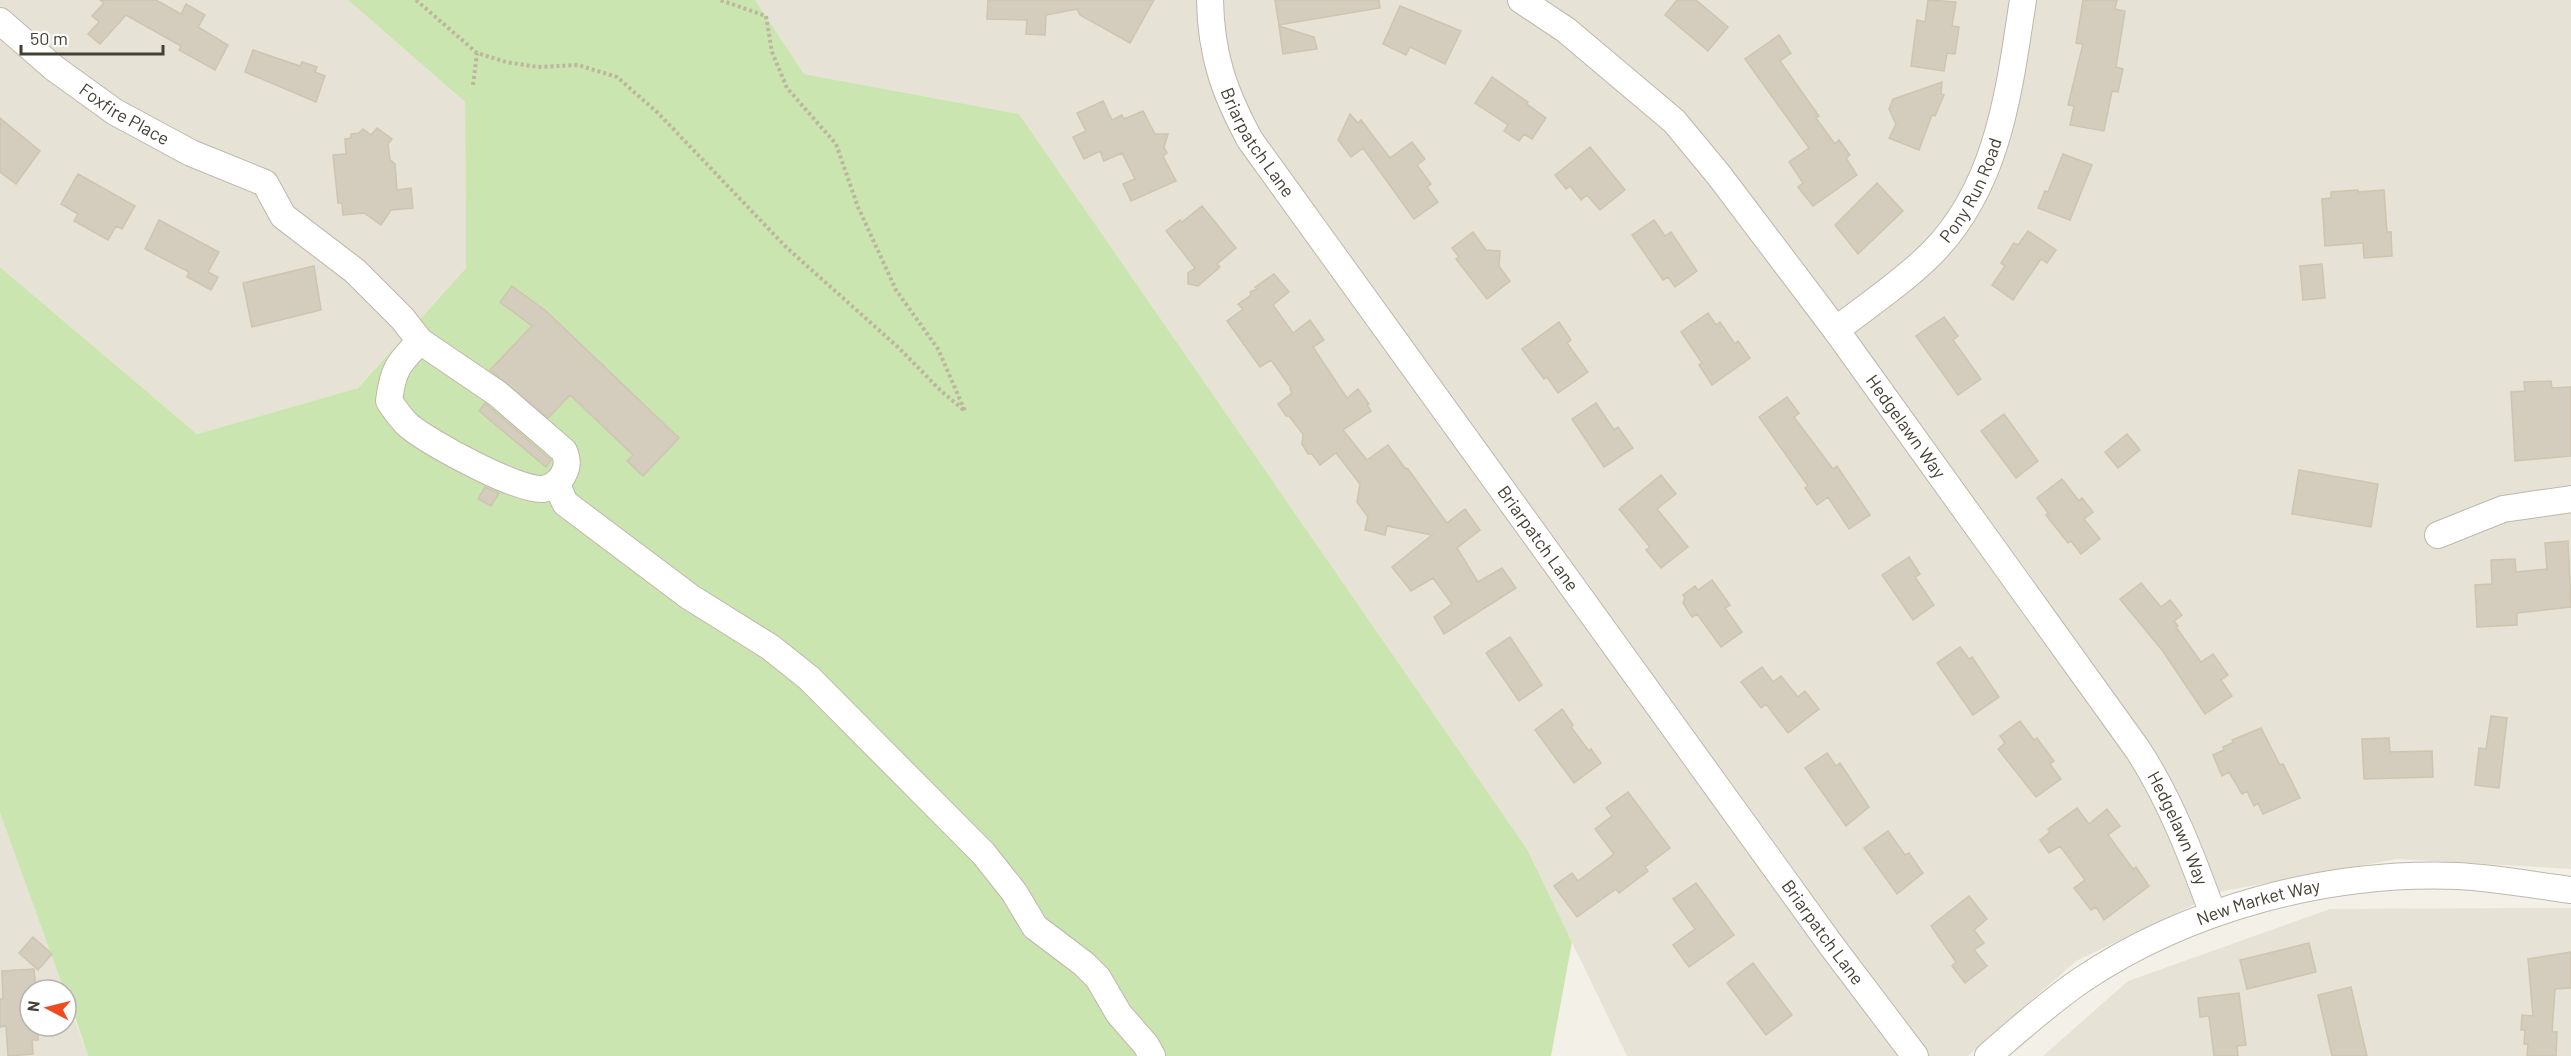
<svg xmlns="http://www.w3.org/2000/svg" width="2571" height="1056" font-family="Barlow,sans-serif">
<style>
.residential{fill:#e6e2d5}
.green{fill:#cbe5b1}
.building{fill:#d4ccbd;stroke:#cec4b0;stroke-width:1.5}
.lines{fill:none;stroke-linecap:round;stroke-linejoin:round}
.minor-casing{stroke:#beb8aa;stroke-width:28}
.path{stroke:#bfb49c;stroke-width:4;stroke-dasharray:3 3;stroke-linecap:butt}
.minor{stroke:#fff;stroke-width:26}
.labels{text-anchor:middle;stroke-width:6;stroke-linejoin:round;paint-order:stroke}
.street-label{font-size:18px;fill:#454036;stroke:#fff}
</style>
<rect width="100%" height="100%" fill="#f3f0e7"/>
<!-- residential -->
<path class="residential" d="M0 0H348L465 102 466 268 358 388 197 434 0 267Z
M755 0H2571V869L2397 859 2223 891 2076 961 1968 1056H1627L1527 849 1019 114 804 74Z
M0 813 64 990H30V1026H66V996L88 1056H0Z
M2571 908V1056H2043L2128 981 2330 909Z"/>
<!-- green -->
<path class="green" d="M348 0H755L804 74 1019 114 1527 849 1572 942 1551 1056H88L66 990H64L0 813V267L197 434 358 388 466 268 465 102Z"/>
<!-- building -->
<path class="building" d="M100 0H156L181 14 186 4 205 15 198 27 228 45 215 70 179 50 181 46 126 15 100 44 88 34 99 22 92 16 104 3Z
M988 0H1154L1130 43 1080 15 1077 9 1046 15 1045 35 1026 34 1027 20 987 19Z
M1275 0H1379L1380 8 1279 25Z
M1677 0H1696L1728 27 1708 51 1665 15Z
M1928 0 1956 2 1952 26 1959 27 1955 54 1947 53 1944 71 1911 66 1917 20 1925 22Z
M2083 0H2117L2115 9 2125 11 2116 67 2123 69 2118 92 2112 91 2104 131 2070 125 2074 106 2068 105 2083 44 2076 43Z
M1400 6 1461 31 1445 64 1410 47 1406 55 1383 44Z
M1279 26 1314 37 1317 49 1283 54Z
M1779 35 1791 53 1780 61 1819 116 1816 118 1835 144 1839 140 1850 155 1846 158 1857 175 1813 206 1798 187 1803 183 1789 162 1809 148 1745 59Z
M253 50 300 66 302 62 317 67 315 72 325 76 316 102 245 72Z
M1492 77 1528 102 1527 104 1546 118 1532 139 1524 134 1519 141 1504 131 1508 125 1475 103Z
M1942 82 1941 94 1944 95 1935 116 1932 115 1919 150 1889 138 1896 124 1889 109 1893 99Z
M1103 101 1112 120 1122 115 1124 119 1143 111 1155 134H1168L1164 147 1167 153 1163 156 1176 181 1131 201 1123 184 1135 179 1122 153 1104 161 1100 151 1084 159 1073 137 1086 131 1077 113Z
M1350 114 1358 123 1361 120 1390 158 1412 142 1425 159 1417 165 1431 184 1427 187 1438 202 1414 219 1363 148 1351 157 1338 140Z
M0 118 40 151 16 184 0 172Z
M377 128 392 139 388 144 390 160 395 164 397 190 411 188 413 208 391 210 381 225 364 213 343 215 342 203H338L333 155 346 154 345 139 351 138V134L359 133 363 129 371 135Z
M1590 147 1625 190 1600 210 1587 195 1581 200 1570 186 1566 189 1555 175Z
M2063 154 2092 165 2070 220 2038 208 2045 191 2048 192Z
M78 174 135 206 122 229 116 226 108 240 74 221 78 214 61 204Z
M1877 183 1903 211 1858 254 1835 225Z
M2358 190V192L2384 190 2387 232H2391L2392 256 2364 258 2363 243 2325 246 2322 199 2331 198V192Z
M1202 206 1236 248 1217 264 1220 267 1198 286 1188 284V273L1195 268 1166 231 1180 220 1182 222Z
M159 220 219 252 208 272 218 277 211 290 187 277 189 272 145 249Z
M1654 220 1665 236 1671 232 1697 271 1675 287 1668 277 1663 280 1632 235Z
M2028 231 2056 250 2047 263 2041 259 2013 300 1992 285 2005 266 2001 263 2014 243 2018 245Z
M1473 232 1486 250 1500 251 1499 266 1510 281 1487 299 1456 259 1459 257 1452 248Z
M2322 264 2325 298 2303 300 2300 266Z
M314 266 321 310 252 327 243 283Z
M1274 274 1289 292 1273 305 1293 333 1310 320 1324 340 1313 347 1347 398 1358 389 1369 404 1367 405 1371 411 1343 430 1367 460 1388 445 1405 468 1408 469 1447 523 1465 509 1480 530 1457 548 1478 582 1502 568 1516 588 1444 634 1434 617 1452 604 1433 578 1411 591 1392 567 1432 535 1387 526 1385 535 1365 530 1368 517 1357 502 1360 484 1336 453 1320 465 1312 454H1308L1302 444 1303 434 1289 416H1286L1278 404 1292 393 1290 389 1291 388 1271 360 1260 367 1227 321 1243 309 1238 304 1251 295 1250 292 1257 289 1255 287Z
M512 286 546 311 679 438 643 476 627 461 633 455 570 395 548 418 490 370 532 326 500 302Z
M1708 313 1716 325 1720 322 1735 344 1738 341 1750 358 1712 385 1699 365 1702 363 1681 332Z
M1944 317 1958 336 1953 340 1981 379 1958 395 1916 336Z
M1559 322 1571 340 1567 343 1588 372 1558 393 1547 377 1544 379 1522 349Z
M2551 381 2552 388 2571 387V456L2515 461 2511 392 2525 391 2524 382Z
M1787 397 1799 413 1794 417 1833 469 1837 466 1870 515 1849 529 1828 497 1817 505 1805 488 1808 486 1759 417Z
M485 403 551 460 546 467 479 411Z
M1596 403 1614 430 1618 427 1633 448 1604 467 1572 419Z
M2004 414 2038 461 2016 478 1981 431Z
M2127 434 2140 450 2118 468 2105 452Z
M2299 470 2378 484 2371 527 2292 514Z
M1661 475 1676 494 1657 509 1688 547 1661 568 1646 550 1650 547 1619 509Z
M2062 479 2079 501 2082 498 2093 512 2084 519 2100 539 2081 554 2071 541 2068 543 2046 515 2048 513 2037 498Z
M485 487 499 493 491 506 478 499Z
M2568 541 2571 607 2517 613V625L2477 627 2475 585 2492 584 2491 560 2515 559 2516 572 2547 569 2545 543Z
M1909 557 1920 574 1915 577 1934 605 1913 620 1882 575Z
M1712 580 1730 605 1725 608 1742 632 1721 647 1697 614 1692 617 1683 603 1685 598 1683 595 1695 586 1698 590Z
M2141 583 2161 607 2170 600 2182 615 2174 621 2178 626 2176 627 2201 662 2213 654 2228 675 2221 680 2232 696 2205 714 2162 650 2120 599Z
M1510 637 1542 685 1519 701 1486 653Z
M1960 647 1969 659 1972 657 1999 697 1973 715 1937 663Z
M1762 667 1773 682 1781 676 1798 697 1805 691 1819 709 1788 733 1766 704 1761 708 1741 682Z
M1562 709 1573 725 1571 727 1589 751 1591 749 1601 763 1574 783 1535 730Z
M2491 716 2507 718 2499 788 2475 785 2479 748 2486 749Z
M2020 721 2034 740 2037 738 2054 761 2050 764 2061 779 2036 797 1998 749 2005 743 2000 736Z
M2261 728 2280 765 2283 764 2300 798 2263 814 2258 803 2254 806 2247 791 2242 794 2229 772 2222 776 2213 755 2224 750 2223 747 2234 742 2232 740Z
M2389 738 2390 752 2432 751 2433 777 2364 779 2362 739Z
M1827 753 1836 766 1840 763 1869 807 1846 826 1805 768Z
M1628 792 1670 848 1645 867 1648 871 1619 893 1616 889 1577 917 1554 886 1572 873 1578 881 1614 854 1595 829 1612 816 1606 808Z
M2077 808 2089 824 2107 809 2120 826 2108 835 2133 869 2136 867 2149 886 2104 920 2096 907 2091 910 2074 888 2085 880 2060 846 2049 853 2040 840 2050 832 2048 829Z
M1888 831 1905 855 1909 853 1923 873 1897 894 1864 848Z
M1696 883 1734 935 1689 967 1673 945 1695 929 1673 899Z
M1969 896 1987 919 1974 930 1984 943 1974 950 1987 966 1965 983 1952 966 1956 962 1931 926Z
M33 937 52 954 38 970 19 953Z
M2309 943 2316 972 2247 989 2240 960Z
M2571 952V988L2555 989 2552 1032H2557L2556 1056H2527L2528 1044H2524L2525 1030H2521L2522 1015 2533 1016 2528 959Z
M1753 963 1792 1015 1766 1035 1727 983Z
M34 969 36 990H30V1026H38V1040H32L33 1054 8 1056 6 1026 0 1027V999H3L2 971Z
M2351 987 2367 1056H2332L2318 995Z
M2239 993 2246 1045 2237 1046 2238 1056H2214L2209 1016 2200 1017 2198 998Z"/>
<g class="lines">
<!-- minor casing -->
<g class="minor-casing">
<g id="minor">
<path id="s1" d="M1210 0C1211 55 1224 92 1250 140L1831 945 1915 1056"/>
<path id="s2" d="M1521 0 1566 30 1674 121 1718 174 1836 330 2138 750C2171 801 2192 857 2213 914"/>
<path id="s3" d="M0 21 54 68 115 112 191 153 265 183 283 216 355 271 402 318 420 341 498 394 564 451C567 458 568 466 564 473 561 481 551 488 543 489 517 491 430 443 409 426 401 419 395 410 389 401 393 369 398 364 420 341"/>
<path id="s4" d="M1836 330C1868 305 1903 282 1932 253 1999 185 2009 90 2023 0"/>
<path d="M556 483 565 503 690 597 770 647 809 678 983 853 1014 892 1035 927 1084 964 1098 978 1119 1014 1146 1045 1152 1056"/>
<path d="M2438 535 2503 509 2571 499"/>
<path id="s5" d="M1988 1056C2018 1030 2047 1004 2080 981 2188 908 2328 871 2458 876 2496 878 2533 885 2571 890"/>
</g>
</g>
<!-- path -->
<path class="path" d="M416 0 477 53 506 62 538 67 578 65 617 77 658 113 786 247 899 348 941 391 965 411 938 349 896 290 858 207 836 144 787 88 772 52 766 16 720 0
M473 85 477 53"/>
<!-- minor -->
<use href="#minor" class="minor"/>
</g>
<g class="labels">
<!-- street labels -->
<g class="street-label">
<text dy="6" stroke="none"><textPath href="#s3" startOffset="156">Foxfire Place</textPath></text>
<text dy="6" stroke="none"><textPath href="#s1" startOffset="153">Briarpatch Lane</textPath></text>
<text dy="6" stroke="none"><textPath href="#s4" startOffset="198">Pony Run Road</textPath></text>
<text dy="6" stroke="none"><textPath href="#s2" startOffset="579">Hedgelawn Way</textPath></text>
<text dy="6" stroke="none"><textPath href="#s1" startOffset="639">Briarpatch Lane</textPath></text>
<text dy="6" stroke="none"><textPath href="#s2" startOffset="1065">Hedgelawn Way</textPath></text>
<text dy="6" stroke="none"><textPath href="#s5" startOffset="315">New Market Way</textPath></text>
<text dy="6" stroke="none"><textPath href="#s1" startOffset="1125">Briarpatch Lane</textPath></text>
</g>
</g>
<!-- north arrow -->
<g transform="translate(48 1008) rotate(277)"><circle r="28" fill="#ffffff" stroke="#b5b3af" stroke-width="1.5"/>
<path d="M0-4.5L10 22L0 15L-10 22Z" fill="#f04a21"/>
<text y="-9" font-size="16" font-weight="bold" text-anchor="middle" fill="#454036">N</text>
</g>
<!-- scale -->
<path d="M21 45v9h142v-9" fill="none" stroke="#454036" stroke-width="3"/>
<text x="30" y="45" font-size="18" fill="#454036" stroke="#ffffff" stroke-width="4.5" paint-order="stroke">50 m</text>
</svg>
